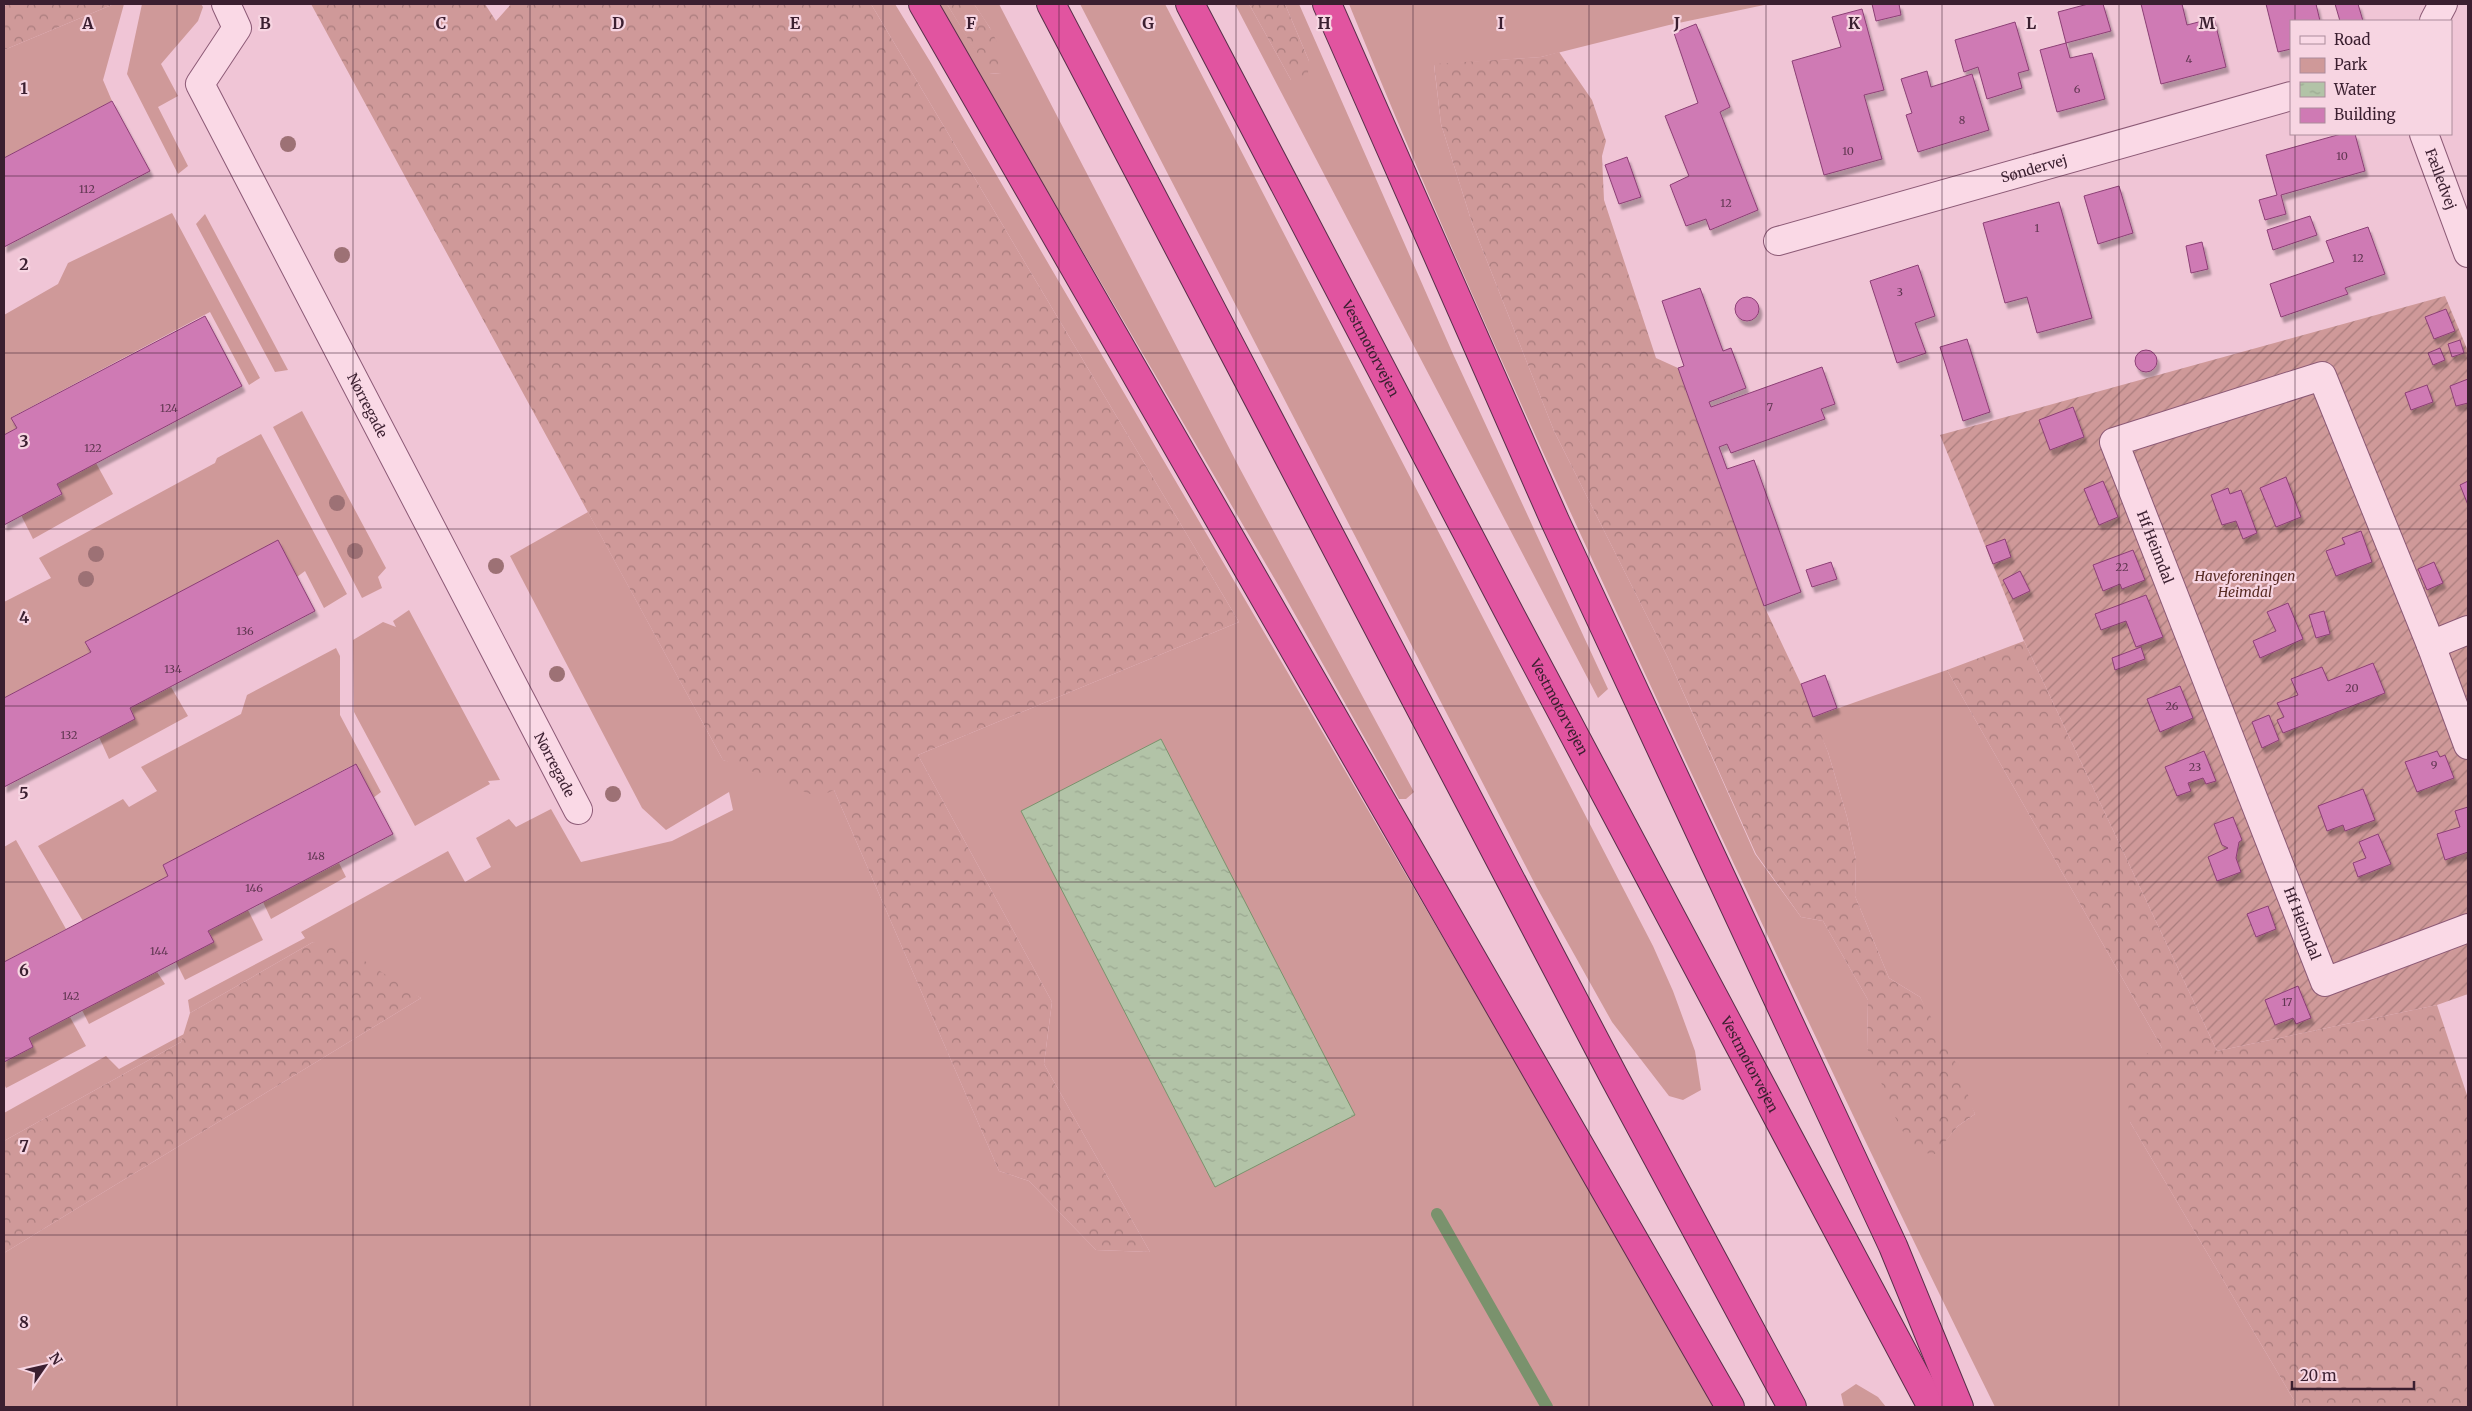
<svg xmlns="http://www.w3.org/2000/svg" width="2472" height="1411" font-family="Merriweather,serif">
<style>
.green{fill:#cf9999}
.forest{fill:url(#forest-crowns)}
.garden{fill:url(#garden-furrows)}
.water{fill:url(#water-ripples);stroke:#7a926d}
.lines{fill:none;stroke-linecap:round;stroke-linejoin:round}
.stream{stroke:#7a926d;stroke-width:12}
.building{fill:#cf7ab4;stroke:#8c3f75;filter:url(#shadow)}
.minor-casing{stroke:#8c5a76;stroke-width:30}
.motorway-casing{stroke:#5a2f4a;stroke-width:30}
.minor{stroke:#fad9e6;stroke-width:28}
.motorway{stroke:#e154a0;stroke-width:28}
.tree{fill:#9d7175}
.grid{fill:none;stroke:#3b1f30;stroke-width:1;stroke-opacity:0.55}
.labels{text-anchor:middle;stroke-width:4.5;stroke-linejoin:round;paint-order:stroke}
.number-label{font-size:11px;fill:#603651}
.street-label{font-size:14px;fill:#3b1f30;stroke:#f7d5e2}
.park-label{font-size:14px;font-style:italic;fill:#592c25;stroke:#f7d5e2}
.grid-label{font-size:16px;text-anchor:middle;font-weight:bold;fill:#3b1f30;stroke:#f7d5e2;stroke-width:4.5;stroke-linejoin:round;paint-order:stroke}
</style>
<defs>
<pattern id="forest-crowns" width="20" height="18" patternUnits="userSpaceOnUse" patternTransform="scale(1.25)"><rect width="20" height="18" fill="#cf9999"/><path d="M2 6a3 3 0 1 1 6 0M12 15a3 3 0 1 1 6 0" fill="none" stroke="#a97c7d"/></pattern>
<pattern id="garden-furrows" width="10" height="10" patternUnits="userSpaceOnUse" patternTransform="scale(1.25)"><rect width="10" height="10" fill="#cf9999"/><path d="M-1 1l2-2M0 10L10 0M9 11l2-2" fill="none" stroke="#a97c7d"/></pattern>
<pattern id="water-ripples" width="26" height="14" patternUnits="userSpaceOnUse" patternTransform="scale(1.25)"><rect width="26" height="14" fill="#b2c3a7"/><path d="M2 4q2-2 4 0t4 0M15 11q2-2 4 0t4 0" fill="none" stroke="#9aa790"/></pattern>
<filter id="shadow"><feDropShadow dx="3" dy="5.5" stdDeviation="1" flood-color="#0004"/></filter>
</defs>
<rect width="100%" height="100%" fill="#f0c5d6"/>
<!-- green -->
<path class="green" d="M114 4H124L103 80 112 101 4 158V50Z
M142 4H201L203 7 198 21 161 64 178 96 158 107 188 166 178 174 127 74Z
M871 4H895L931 63 1474 991 1714 1407H4V1253L421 998 313 942 190 1013 188 1000 305 938 301 932 448 851 465 882 491 867 476 838 509 819 516 827 551 809 581 862 672 841 733 810 729 792 666 830 642 808 510 556 588 512 723 760 834 790 999 1171 1029 1181 1096 1250 1150 1252 1044 1064 1052 1002 918 755 1239 622Z
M938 4H947L990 74 1001 73 990 28 974 4H999L1239 467 1414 792 1406 799H1399L1284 595Z
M1080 4H1165L1653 946 1673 991 1695 1051 1701 1090 1683 1100 1669 1096 1612 1022 1537 888Z
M1235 4H1249L1291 80 1309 61 1285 4H1299L1453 354 1608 689 1598 698Z
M1349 4H1769L1669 25 1541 57 1434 65 1441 124 1472 223 1554 431 1667 656 1755 854 1801 917 1823 921 1868 1000 1867 1048 1935 1153 1958 1126 1975 1114 1920 997 1889 978 1855 896 1856 860 1847 817 1828 752 1813 717 1947 670 2162 1048 2130 1122 2298 1407H1995C1887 1189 1783 969 1680 749 1565 502 1451 256 1349 4Z
M172 213 260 378 249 385 210 312 12 417 17 428 4 435V315L58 284 68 263Z
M205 214 288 370 275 372 196 224Z
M302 411 386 568 378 577 382 588 362 598 273 427Z
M261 434 347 594 324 608 305 571 297 577 278 541 85 642 91 652 4 698V602L51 578 39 558 215 463 217 458Z
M96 463 113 494 33 539 21 515 62 495 57 484Z
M409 610 500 780 488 781 490 784 415 826 354 712 353 640 383 622 396 627 393 621Z
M336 648 340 656V715L381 792 373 798 355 764 163 865 168 876 83 921 38 846 123 799 129 807 157 791 141 767 241 714 247 695Z
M171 687 188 716 109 759 99 737 135 719 130 708Z
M16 840 66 929 4 962V847Z
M339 863 346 877 271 919 263 902Z
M248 910 263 940 185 980 176 962 213 942 208 931Z
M157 972 165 984 89 1024 82 1010Z
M70 1017 86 1046 6 1088 4 1084V1062L33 1047 29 1038Z
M184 1034 181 1042 4 1141V1113L106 1056 119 1069Z
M1856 1384 1878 1397 1886 1407H1844L1841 1394Z"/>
<!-- forest -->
<path class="forest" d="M9 4H114L4 50V6Z
M311 4H485L496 21 511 4H871L1239 622 918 755 1052 1002 1044 1064 1150 1252 1096 1250 1029 1181 999 1171 834 790 818 797 723 760Z
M947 4H974C989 26 1004 45 1001 73L989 74Z
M1249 4H1285L1309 61 1307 85 1291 80Z
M1559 52 1592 100 1606 141 1602 156 1604 200 1656 358 1678 368 1764 606 1801 684 1828 752 1847 817 1856 860 1855 896 1889 978 1920 997 1957 1065 1975 1114 1958 1126 1935 1154 1914 1152 1896 1119 1867 1048 1868 1000 1823 921 1801 917 1756 854 1667 656 1554 431 1472 223 1441 124 1434 64 1541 57Z
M2024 641 2217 1051 2437 1005 2468 1098V1407H2298L2130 1122 2124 1062 2162 1048 1947 670Z
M313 942 345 948 421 998 4 1253V1141L181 1042 190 1013Z"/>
<!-- garden -->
<path class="garden" d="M2445 296 2468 351V994L2437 1005 2217 1051 2024 641 1940 435Z"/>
<!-- water -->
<path class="water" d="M1161 739 1355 1115 1215 1187 1021 811Z"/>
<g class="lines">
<!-- stream -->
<path class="stream" d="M1437 1214 1547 1407"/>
</g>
<!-- building -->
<path class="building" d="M1872 4H1899L1901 15 1876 21Z
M2088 4H2103L2111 31 2066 43 2070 58 2092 53 2105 99 2057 112 2040 50 2066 43 2058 12Z
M2141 4H2182L2187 25 2214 18 2226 67 2161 84Z
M2266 4H2316L2320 21H2291V49L2278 52Z
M2335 4H2358L2363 21H2340Z
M1862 9 1884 90 1864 95 1882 159 1824 175 1792 61 1841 47 1832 17Z
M2015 22 2029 70 2018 73 2022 88 1987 99 1978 67 1964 72 1955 40Z
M1696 24 1730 107 1720 112 1758 210 1710 230 1706 219 1686 226 1670 185 1689 176 1665 116 1698 103 1674 33Z
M1927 71 1931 87 1972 74 1989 130 1918 152 1906 115 1912 113 1901 79Z
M112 101 150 171 4 247V158Z
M2341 134H2355L2365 171 2281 195 2286 214 2265 220 2259 200 2277 195 2266 155Z
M1627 157 1641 197 1619 204 1605 165Z
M2119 186 2133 233 2098 244 2084 196Z
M2059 202 2092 318 2037 333 2027 297 2005 303 1983 223Z
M2310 216 2317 235 2273 250 2267 230Z
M2368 227 2385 274 2345 288 2348 294 2281 317 2270 284 2334 262 2326 241Z
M2202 242 2208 269 2191 273 2186 246Z
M1918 265 1935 316 1915 323 1926 353 1897 363 1870 281Z
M1700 288 1723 351 1731 348 1746 388 1709 402 1711 407 1822 367 1835 404 1821 409 1825 419 1731 453 1727 444 1719 447 1727 469 1754 460 1801 592 1764 606 1678 368 1684 366 1662 301Z
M1735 309a12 12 0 1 1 24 0a12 12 0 1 1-24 0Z
M2446 309 2455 331 2434 339 2425 317Z
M205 316 242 386 57 484 62 494 4 525V435L17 428 11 418Z
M1967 339 1990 412 1963 421 1940 347Z
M2460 340 2464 353 2452 357 2448 344Z
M2440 348 2445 360 2433 365 2428 353Z
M2135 361a11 11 0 1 1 22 0a11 11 0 1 1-22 0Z
M2468 379V403L2456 406 2450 386Z
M2427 385 2433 402 2411 410 2405 393Z
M2073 407 2084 437 2050 450 2039 420Z
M2286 477 2301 517 2276 527 2260 488Z
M2103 481 2118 517 2099 525 2084 489Z
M2468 481V505L2460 485Z
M2228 488 2230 494 2241 490 2257 533 2243 539 2236 521 2222 525 2211 495Z
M2361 531 2372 562 2336 576 2326 551 2345 544 2342 538Z
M2005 539 2011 557 1993 564 1986 546Z
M278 540 315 611 130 708 135 719 4 787V698L91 652 85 642Z
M2133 550 2145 580 2122 589 2120 584 2103 591 2093 565Z
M1831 562 1837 579 1812 587 1806 570Z
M2434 562 2443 583 2427 590 2418 569Z
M2020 571 2030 591 2013 599 2003 580Z
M2146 595 2163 637 2136 647 2126 621 2101 630 2095 614Z
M2288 603 2303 639 2260 658 2253 641 2276 631 2267 612Z
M2324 611 2330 634 2316 638 2309 615Z
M2141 647 2145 659 2115 670 2112 658Z
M2373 663 2385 693 2283 733 2277 720 2284 717 2277 703 2298 695 2291 679 2322 667 2328 681Z
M1825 675 1837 708 1813 717 1801 684Z
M2180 686 2193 718 2160 732 2147 699Z
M2269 715 2279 740 2262 748 2252 722Z
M2204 751 2216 781 2206 784 2203 778 2188 783 2191 791 2177 796 2165 767Z
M2437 751 2440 757 2445 755 2454 778 2417 792 2405 762Z
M356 764 393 834 208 931 214 942 29 1038 33 1047 4 1062V962L168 876 163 865Z
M2363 789 2375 820 2345 831 2343 825 2327 831 2318 806Z
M2468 807V852L2445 860 2437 834 2460 827 2455 811Z
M2233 817 2242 840 2239 842 2236 858 2241 872 2217 881 2208 857 2228 848 2222 845 2214 824Z
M2378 834 2391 864 2358 877 2353 863 2366 858 2359 842Z
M2268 906 2276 929 2256 937 2247 914Z
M2298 986 2311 1018 2296 1024 2293 1018 2275 1025 2265 1000Z"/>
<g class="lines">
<!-- minor casing -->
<g class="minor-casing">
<g id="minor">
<path id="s1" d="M226 4 237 28 200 84 578 810"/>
<path d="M2434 21 2443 4"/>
<path id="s2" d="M2424 134 2468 253"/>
<path id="s3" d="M1778 241 2291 96"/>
<path d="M2431 645 2468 630"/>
<path id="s4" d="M2468 745 2431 645 2322 376 2114 442 2325 982 2468 928"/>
</g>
</g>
<!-- motorway casing -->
<g class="motorway-casing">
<g id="motorway">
<path d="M923 4 1730 1407"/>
<path d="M1051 4 1613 1075 1792 1407"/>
<path id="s5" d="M1190 4 1513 620 1932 1407"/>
<path d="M1327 4 1555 521 1893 1246 1959 1407"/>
</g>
</g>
<!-- minor -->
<use href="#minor" class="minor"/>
<!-- motorway -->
<use href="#motorway" class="motorway"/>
</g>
<!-- trees -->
<g class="tree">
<circle cx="288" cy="144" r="8"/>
<circle cx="342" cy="255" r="8"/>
<circle cx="337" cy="503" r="8"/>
<circle cx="355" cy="551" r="8"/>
<circle cx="96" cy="554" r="8"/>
<circle cx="496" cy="566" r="8"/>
<circle cx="86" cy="579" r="8"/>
<circle cx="557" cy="674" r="8"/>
<circle cx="613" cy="794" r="8"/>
</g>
<!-- grid -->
<path class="grid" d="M177 4V1407M353 4V1407M530 4V1407M706 4V1407M883 4V1407M1059 4V1407M1236 4V1407M1413 4V1407M1589 4V1407M1766 4V1407M1942 4V1407M2119 4V1407M2295 4V21M2295 134V1407M4 176H2468M4 353H2468M4 529H2468M4 706H2468M4 882H2468M4 1058H2468M4 1235H2468"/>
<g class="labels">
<!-- number labels -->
<g class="number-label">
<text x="2189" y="63">4</text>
<text x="2077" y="93">6</text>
<text x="1962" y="124">8</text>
<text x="1848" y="155">10</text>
<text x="2342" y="160">10</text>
<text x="87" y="193">112</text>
<text x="1726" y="207">12</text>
<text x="2037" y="232">1</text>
<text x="2358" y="262">12</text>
<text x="1900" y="296">3</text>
<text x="1770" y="411">7</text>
<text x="169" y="412">124</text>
<text x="93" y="452">122</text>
<text x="2122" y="571">22</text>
<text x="245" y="635">136</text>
<text x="173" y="673">134</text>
<text x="2352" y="692">20</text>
<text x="2172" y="710">26</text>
<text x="69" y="739">132</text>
<text x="2434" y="769">9</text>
<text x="2195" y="771">23</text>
<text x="316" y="860">148</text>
<text x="254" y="892">146</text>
<text x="159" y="955">144</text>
<text x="71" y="1000">142</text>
<text x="2287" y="1006">17</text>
</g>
<!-- street labels -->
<g class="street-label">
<text dy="5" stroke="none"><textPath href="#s3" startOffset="266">Søndervej</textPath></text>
<text dy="5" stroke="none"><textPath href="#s2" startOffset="48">Fælledvej</textPath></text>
<text dy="5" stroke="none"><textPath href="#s5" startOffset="389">Vestmotorvejen</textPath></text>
<text dy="5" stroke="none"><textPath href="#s1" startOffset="456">Nørregade</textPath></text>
<text dy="5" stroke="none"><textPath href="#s4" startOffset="728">Hf Heimdal</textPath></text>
<text dy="5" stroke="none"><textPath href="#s5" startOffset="794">Vestmotorvejen</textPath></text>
<text dy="5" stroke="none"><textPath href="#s1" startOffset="861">Nørregade</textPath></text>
<text dy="5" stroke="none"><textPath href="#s4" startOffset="1132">Hf Heimdal</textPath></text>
<text dy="5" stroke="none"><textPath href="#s5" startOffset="1199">Vestmotorvejen</textPath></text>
</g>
<!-- park labels -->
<g class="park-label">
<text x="2245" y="581">Haveforeningen<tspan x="2245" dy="16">Heimdal</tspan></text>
</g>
</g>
<g class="grid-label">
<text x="88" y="29">A</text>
<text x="265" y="29">B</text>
<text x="441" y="29">C</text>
<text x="618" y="29">D</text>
<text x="795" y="29">E</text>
<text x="971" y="29">F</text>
<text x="1148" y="29">G</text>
<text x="1324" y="29">H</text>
<text x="1501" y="29">I</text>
<text x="1677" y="29">J</text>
<text x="1854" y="29">K</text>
<text x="2031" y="29">L</text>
<text x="2207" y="29">M</text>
<text x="24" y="94">1</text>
<text x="24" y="270">2</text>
<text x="24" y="447">3</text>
<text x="24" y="623">4</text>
<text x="24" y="799">5</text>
<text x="24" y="976">6</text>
<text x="24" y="1152">7</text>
<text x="24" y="1328">8</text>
</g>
<!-- border -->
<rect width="2472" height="1411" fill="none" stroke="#3b1f30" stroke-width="10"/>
<!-- legend -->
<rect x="2290" y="20" width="162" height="115" fill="#f7d5e2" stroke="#ac8c9b"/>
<rect x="2300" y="36" width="25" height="8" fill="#fad9e6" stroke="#ac8c9b"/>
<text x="2334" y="45" font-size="15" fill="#3b1f30">Road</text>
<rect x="2300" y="58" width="25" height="15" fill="#cf9999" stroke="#ac8c9b"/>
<text x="2334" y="70" font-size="15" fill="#3b1f30">Park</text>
<rect x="2300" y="82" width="25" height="15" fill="url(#water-ripples)" stroke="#ac8c9b"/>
<text x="2334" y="95" font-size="15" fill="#3b1f30">Water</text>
<rect x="2300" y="108" width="25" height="15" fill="#cf7ab4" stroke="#ac8c9b"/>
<text x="2334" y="120" font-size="15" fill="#3b1f30">Building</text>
<!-- north arrow -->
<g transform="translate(45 1366) rotate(56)" stroke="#f7d5e2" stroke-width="4" paint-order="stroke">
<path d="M0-4L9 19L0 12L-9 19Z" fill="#3b1f30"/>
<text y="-8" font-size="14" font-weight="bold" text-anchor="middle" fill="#3b1f30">N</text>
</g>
<!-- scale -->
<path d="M2292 1381v8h122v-8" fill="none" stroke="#3b1f30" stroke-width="2.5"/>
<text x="2300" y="1381" font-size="15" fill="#3b1f30" stroke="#f7d5e2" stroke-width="4" paint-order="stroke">20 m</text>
</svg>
